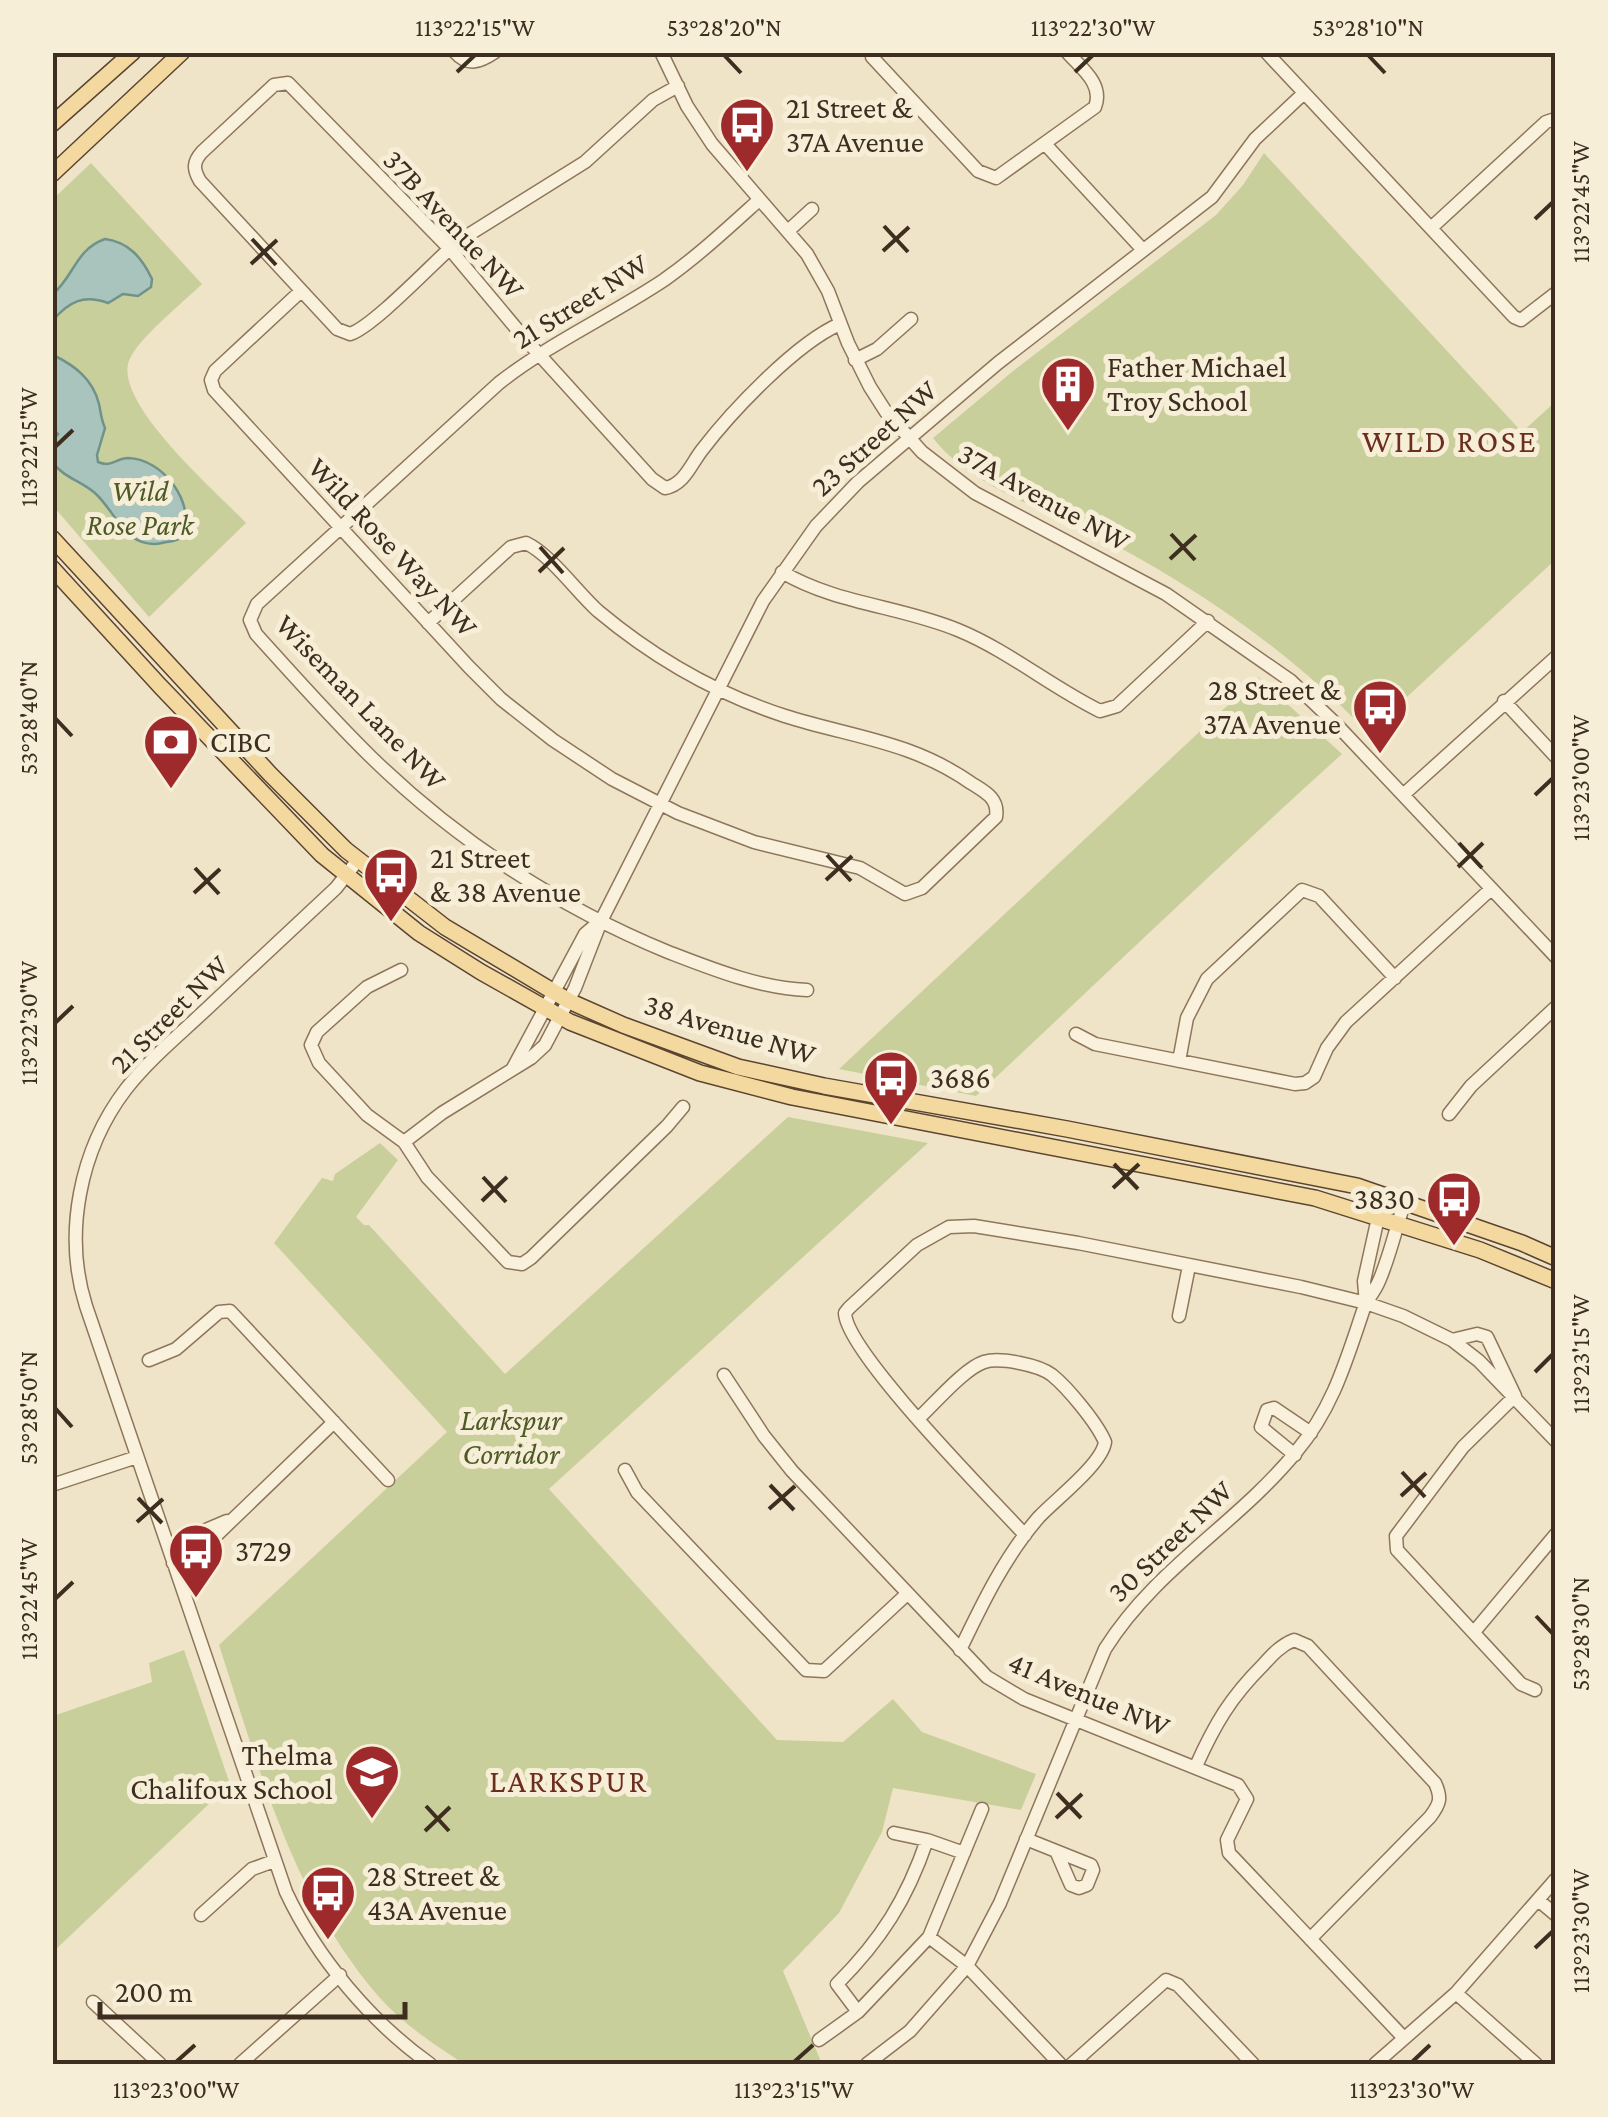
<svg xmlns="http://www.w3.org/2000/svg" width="1608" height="2117" font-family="'Crimson Pro',serif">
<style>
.green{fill:#c9cf9b}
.water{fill:#a9c4bc;stroke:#6f938a;stroke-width:2.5}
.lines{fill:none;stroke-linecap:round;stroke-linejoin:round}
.minor-casing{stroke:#8d765c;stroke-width:15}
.major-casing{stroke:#5b4430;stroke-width:18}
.minor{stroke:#faf1dc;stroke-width:12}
.major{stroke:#f3d9a0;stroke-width:15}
.ticks{fill:none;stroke:#3d2e20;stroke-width:4}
.labels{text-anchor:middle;stroke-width:10;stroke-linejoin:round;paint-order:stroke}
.poi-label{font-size:30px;fill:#3d2e20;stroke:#f7eed8;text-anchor:start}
.street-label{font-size:30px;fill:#3d2e20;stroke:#f7eed8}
.park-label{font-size:30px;font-style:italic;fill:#4d5a26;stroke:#f7eed8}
.neighbourhood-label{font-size:32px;letter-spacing:2.5px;fill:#6b2e1e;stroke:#f7eed8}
.neatline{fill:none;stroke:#3d2e20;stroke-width:4}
.ticks-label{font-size:25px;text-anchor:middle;fill:#3d2e20}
</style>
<rect width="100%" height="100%" fill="#f0e4c8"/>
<!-- green -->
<path class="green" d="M1264 153 1522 432 1555 402V560L1368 733C1296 657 1209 596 1117 546 1062 517 971 488 933 438L1013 371 1216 215 1243 185Z
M91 163 202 284C185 301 133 342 128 364 119 408 217 492 246 523L149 617 53 506V199Z
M1258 677 1342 754C1218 866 1098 982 976 1096L839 1069Z
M788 1117 928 1143 549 1489 777 1740 843 1742 893 1699 922 1732 1036 1774 1021 1810 893 1788 882 1832 839 1913 783 1971 822 2064H464C435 2045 404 2025 380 1998 293 1899 259 1768 219 1645L447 1432 274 1243 322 1178 333 1181 335 1174 380 1143 398 1160 356 1217 364 1225H369L505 1374Z
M184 1650 230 1784 53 1952V1716L152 1682 149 1663Z"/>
<!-- water -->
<path class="water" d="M105 239C129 242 142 258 152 279L151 287 138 296 123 294 108 303C83 294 69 302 53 320V294C74 276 76 249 105 239Z
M53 355C74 365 93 379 99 404 101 413 101 419 105 428L97 455 98 462C112 468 116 458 128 458 164 459 195 503 184 536 176 542 171 541 162 543 127 550 118 516 97 495 84 482 64 478 53 463V440L58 434 54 430 53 433Z"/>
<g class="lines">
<!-- minor casing -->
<g class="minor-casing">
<path id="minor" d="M455 52C468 67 480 62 495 52
M661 52 687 106 712 144 807 254 828 291 848 343 870 387 886 412 922 452 975 493 1166 594 1291 681 1336 724 1556 957
M1266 52 1514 317 1521 320 1556 293
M872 57 978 171 996 178 1095 107C1104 84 1081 68 1067 52
M678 86 653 100 585 162 457 242C434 262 373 327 350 334L337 329 200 181C193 169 193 162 202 152L274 85 288 83 449 248 526 340 652 479 665 488C684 485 691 464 702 450 731 412 796 343 840 324
M1046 145 1143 250
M759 200C728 228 698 256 664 280 610 316 550 343 499 383L257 604 250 620 256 634C294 676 331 718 371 757 456 840 558 907 668 952 712 969 759 988 807 990
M1431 228 1546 122 1555 119
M788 231 812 209
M301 291 215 371 211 380 214 390 469 667 501 699 553 740 612 779 678 813 754 842 860 868 905 894 922 888 996 817C999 798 985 792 971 783 911 741 851 737 785 716 717 694 653 657 598 611 576 591 551 555 526 543L511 547 428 623
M855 360 877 349 911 319
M782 572C836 604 900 606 958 630 1009 651 1051 687 1100 711L1117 706 1208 621
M1504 701 1556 757
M1403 795 1556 657
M358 860 336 888C295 926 254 965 213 1003 184 1031 151 1057 126 1089 80 1149 63 1234 86 1306L286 1892C317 1958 371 2022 430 2064
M401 970 367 987 317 1032 311 1045 319 1063 367 1115 404 1142 427 1177 508 1262 522 1264 531 1258 667 1126 683 1107
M1076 1034 1095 1044 1295 1084 1305 1083 1314 1077 1327 1048 1346 1022 1491 889
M1179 1061 1187 1018 1207 979 1302 890 1319 896 1395 978
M513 1068 585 934 599 922
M1449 1114 1471 1086 1556 1007
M404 1142 442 1113 531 1058 545 1045 575 988 601 921 763 601 816 526 858 482 998 363 1212 197 1255 139 1304 93
M1366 1303 1364 1281 1383 1195
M1179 1316 1189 1266
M1452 1340 1477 1334 1487 1337 1515 1396 1463 1447 1396 1536 1397 1550 1521 1684 1535 1690
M149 1360 176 1349 219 1312 230 1311 388 1480
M724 1375 764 1436 792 1471 987 1677 1024 1699 1238 1785 1247 1799 1227 1840 1229 1853 1403 2037
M919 1418C935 1403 965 1368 984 1362 1000 1357 1039 1365 1052 1375 1068 1388 1097 1423 1105 1442 1102 1464 1056 1499 1039 1517 1005 1556 982 1604 960 1650
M1295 1455 1261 1427 1267 1410 1274 1408 1311 1433
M625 1470 637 1492 806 1670 824 1671 907 1594
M52 1485 137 1457
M1025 1535C991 1498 846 1352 845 1313L849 1308 917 1245 949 1227 974 1226 1078 1243 1301 1287 1366 1303 1403 1316 1452 1340 1479 1361 1556 1441
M168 1546 227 1521
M173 1563 199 1552 334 1422
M1474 1632 1556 1534
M1196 1766C1215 1724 1230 1698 1263 1665 1272 1655 1281 1645 1294 1640L1308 1646 1435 1783C1442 1798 1440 1804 1430 1817L1310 1939
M894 1833 927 1840
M1026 1839 1091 1865 1093 1870 1087 1885 1079 1888 1071 1885 1057 1853
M964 1853 927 1840C907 1899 881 1940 837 1984L858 2012 929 1937 982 1809
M1538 1900 1556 1915
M201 1915 252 1869 274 1861
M929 1937 967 1966 1060 2064
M1456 1993 1536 2064
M93 2002 160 2064
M819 2040 858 2012
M240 2064 340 1975
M867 2064 910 2031 967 1966 1000 1903 1105 1649C1156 1568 1237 1524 1296 1452 1333 1408 1346 1361 1364 1308 1368 1298 1375 1291 1379 1281 1390 1256 1396 1227 1405 1201
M1072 2064 1166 1980 1178 1985 1253 2064
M1375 2064 1456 1993 1556 1879"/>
</g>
<!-- major casing -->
<g class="major-casing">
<path id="major" d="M52 124 133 52
M52 174 182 52
M52 538 270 774 346 850 445 927 569 1001 623 1025 738 1067 824 1086 1067 1129 1357 1186 1522 1243 1556 1258
M52 568 160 686 322 855 419 933 481 972 570 1022 700 1073 792 1097 1315 1198 1480 1250 1556 1281"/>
</g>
<!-- minor -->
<use href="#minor" class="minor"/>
<!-- major -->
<use href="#major" class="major"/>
</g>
<!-- ticks -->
<path class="ticks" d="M724 55 741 73M1368 55 1385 73M457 72 475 55M1075 72 1093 55M1535 219 1553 202M884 226 908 252M252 239 276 265M883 251 909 227M251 264 277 240M55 447 73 430M1171 534 1195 560M540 547 563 573M1170 559 1196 535M539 572 564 548M55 718 72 736M1535 795 1553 778M1459 843 1482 868M827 855 851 881M1458 867 1483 843M195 868 219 894M826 880 852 856M194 893 220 869M55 1023 73 1006M1114 1164 1138 1189M483 1177 506 1202M1113 1188 1139 1164M482 1201 507 1177M1535 1372 1553 1354M55 1408 72 1427M1402 1472 1425 1497M770 1485 794 1510M1401 1496 1426 1473M138 1498 162 1523M769 1509 795 1486M137 1522 163 1499M55 1599 73 1582M1536 1616 1553 1634M1057 1793 1081 1818M426 1806 449 1831M1056 1818 1082 1794M425 1831 450 1807M1535 1948 1553 1931M176 2062 195 2045M794 2062 813 2045M1412 2062 1430 2045"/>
<!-- icons -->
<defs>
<g id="bus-pin" transform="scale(2.875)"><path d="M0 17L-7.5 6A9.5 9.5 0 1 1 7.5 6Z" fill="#9e2a2b" stroke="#f7eed8"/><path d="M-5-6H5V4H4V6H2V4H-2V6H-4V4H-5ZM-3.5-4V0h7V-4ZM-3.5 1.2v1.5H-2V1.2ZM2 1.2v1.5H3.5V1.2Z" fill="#fff"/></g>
<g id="building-pin" transform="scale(2.875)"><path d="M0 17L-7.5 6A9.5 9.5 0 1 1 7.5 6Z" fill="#9e2a2b" stroke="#f7eed8"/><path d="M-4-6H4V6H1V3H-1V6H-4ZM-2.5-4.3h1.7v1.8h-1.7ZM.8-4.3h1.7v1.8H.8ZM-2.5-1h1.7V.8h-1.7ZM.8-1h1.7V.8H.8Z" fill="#fff"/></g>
<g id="bank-pin" transform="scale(2.875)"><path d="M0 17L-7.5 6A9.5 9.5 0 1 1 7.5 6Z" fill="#9e2a2b" stroke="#f7eed8"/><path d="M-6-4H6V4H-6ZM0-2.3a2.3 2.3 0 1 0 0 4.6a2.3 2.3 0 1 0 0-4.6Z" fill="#fff"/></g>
<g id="school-pin" transform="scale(2.875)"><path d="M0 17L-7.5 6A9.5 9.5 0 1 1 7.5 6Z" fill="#9e2a2b" stroke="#f7eed8"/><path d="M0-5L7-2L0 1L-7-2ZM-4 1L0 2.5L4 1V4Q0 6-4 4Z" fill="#fff"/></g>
</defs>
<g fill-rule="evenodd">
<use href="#bus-pin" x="747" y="125"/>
<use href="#building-pin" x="1068" y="384"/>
<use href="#bus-pin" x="1380" y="707"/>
<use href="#bank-pin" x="171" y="742"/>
<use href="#bus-pin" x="391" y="875"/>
<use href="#bus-pin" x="891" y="1078"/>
<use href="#bus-pin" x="1454" y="1199"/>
<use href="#bus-pin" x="196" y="1551"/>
<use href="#school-pin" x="372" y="1772"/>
<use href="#bus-pin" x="328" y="1893"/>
</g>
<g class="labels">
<!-- poi labels -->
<g class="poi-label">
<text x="786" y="118">21 Street &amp;<tspan x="786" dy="34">37A Avenue</tspan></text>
<text x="1107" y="377">Father Michael<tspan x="1107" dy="34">Troy School</tspan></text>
<text x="1341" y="700" text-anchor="end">28 Street &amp;<tspan x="1341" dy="34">37A Avenue</tspan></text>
<text x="210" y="752">CIBC</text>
<text x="430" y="868">21 Street<tspan x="430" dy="34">&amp; 38 Avenue</tspan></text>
<text x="930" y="1088">3686</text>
<text x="1415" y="1209" text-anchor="end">3830</text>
<text x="235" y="1561">3729</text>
<text x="333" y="1765" text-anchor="end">Thelma<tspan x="333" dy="34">Chalifoux School</tspan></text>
<text x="367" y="1886">28 Street &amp;<tspan x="367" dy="34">43A Avenue</tspan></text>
</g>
<!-- street labels -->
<g class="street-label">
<text transform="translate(454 224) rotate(47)" y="10">37B Avenue NW</text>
<text transform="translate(580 301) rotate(-32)" y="10">21 Street NW</text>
<text transform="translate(874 438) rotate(-42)" y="10">23 Street NW</text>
<text transform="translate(1044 497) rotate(29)" y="10">37A Avenue NW</text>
<text transform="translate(393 547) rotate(47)" y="10">Wild Rose Way NW</text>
<text transform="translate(361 702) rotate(46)" y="10">Wiseman Lane NW</text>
<text transform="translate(169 1014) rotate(-45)" y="10">21 Street NW</text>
<text transform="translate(730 1029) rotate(17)" y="10">38 Avenue NW</text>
<text transform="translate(1170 1541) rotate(-44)" y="10">30 Street NW</text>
<text transform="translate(1089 1694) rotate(23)" y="10">41 Avenue NW</text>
</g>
<!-- park labels -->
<g class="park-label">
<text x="140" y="501">Wild<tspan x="140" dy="34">Rose Park</tspan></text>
<text x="511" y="1430">Larkspur<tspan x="511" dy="34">Corridor</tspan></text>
</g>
<!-- neighbourhood labels -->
<g class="neighbourhood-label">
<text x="1450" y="452">WILD ROSE</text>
<text x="569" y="1792">LARKSPUR</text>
</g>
</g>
<!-- border -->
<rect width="1608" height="2117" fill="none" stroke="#f7eed8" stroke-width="110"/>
<!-- scale -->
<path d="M100 2002v15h305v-15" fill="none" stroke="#3d2e20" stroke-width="5"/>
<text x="115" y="2002" font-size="30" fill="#3d2e20" stroke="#f7eed8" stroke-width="8" paint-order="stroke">200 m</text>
<rect x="55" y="55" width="1498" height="2007" class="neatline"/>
<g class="ticks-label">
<text x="475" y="36">113°22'15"W</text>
<text x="724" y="36">53°28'20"N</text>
<text x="1093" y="36">113°22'30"W</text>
<text x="1368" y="36">53°28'10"N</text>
<text transform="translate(1580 202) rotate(-90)" y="9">113°22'45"W</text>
<text transform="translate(28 447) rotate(-90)" y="9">113°22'15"W</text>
<text transform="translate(28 718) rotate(-90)" y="9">53°28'40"N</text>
<text transform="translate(1580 778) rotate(-90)" y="9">113°23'00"W</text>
<text transform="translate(28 1023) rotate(-90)" y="9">113°22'30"W</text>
<text transform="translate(1580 1354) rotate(-90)" y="9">113°23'15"W</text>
<text transform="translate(28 1408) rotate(-90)" y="9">53°28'50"N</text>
<text transform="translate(28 1599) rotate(-90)" y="9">113°22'45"W</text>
<text transform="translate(1580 1634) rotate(-90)" y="9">53°28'30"N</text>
<text transform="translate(1580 1931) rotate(-90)" y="9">113°23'30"W</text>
<text x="176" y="2098">113°23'00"W</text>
<text x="794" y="2098">113°23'15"W</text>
<text x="1412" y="2098">113°23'30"W</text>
</g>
</svg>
